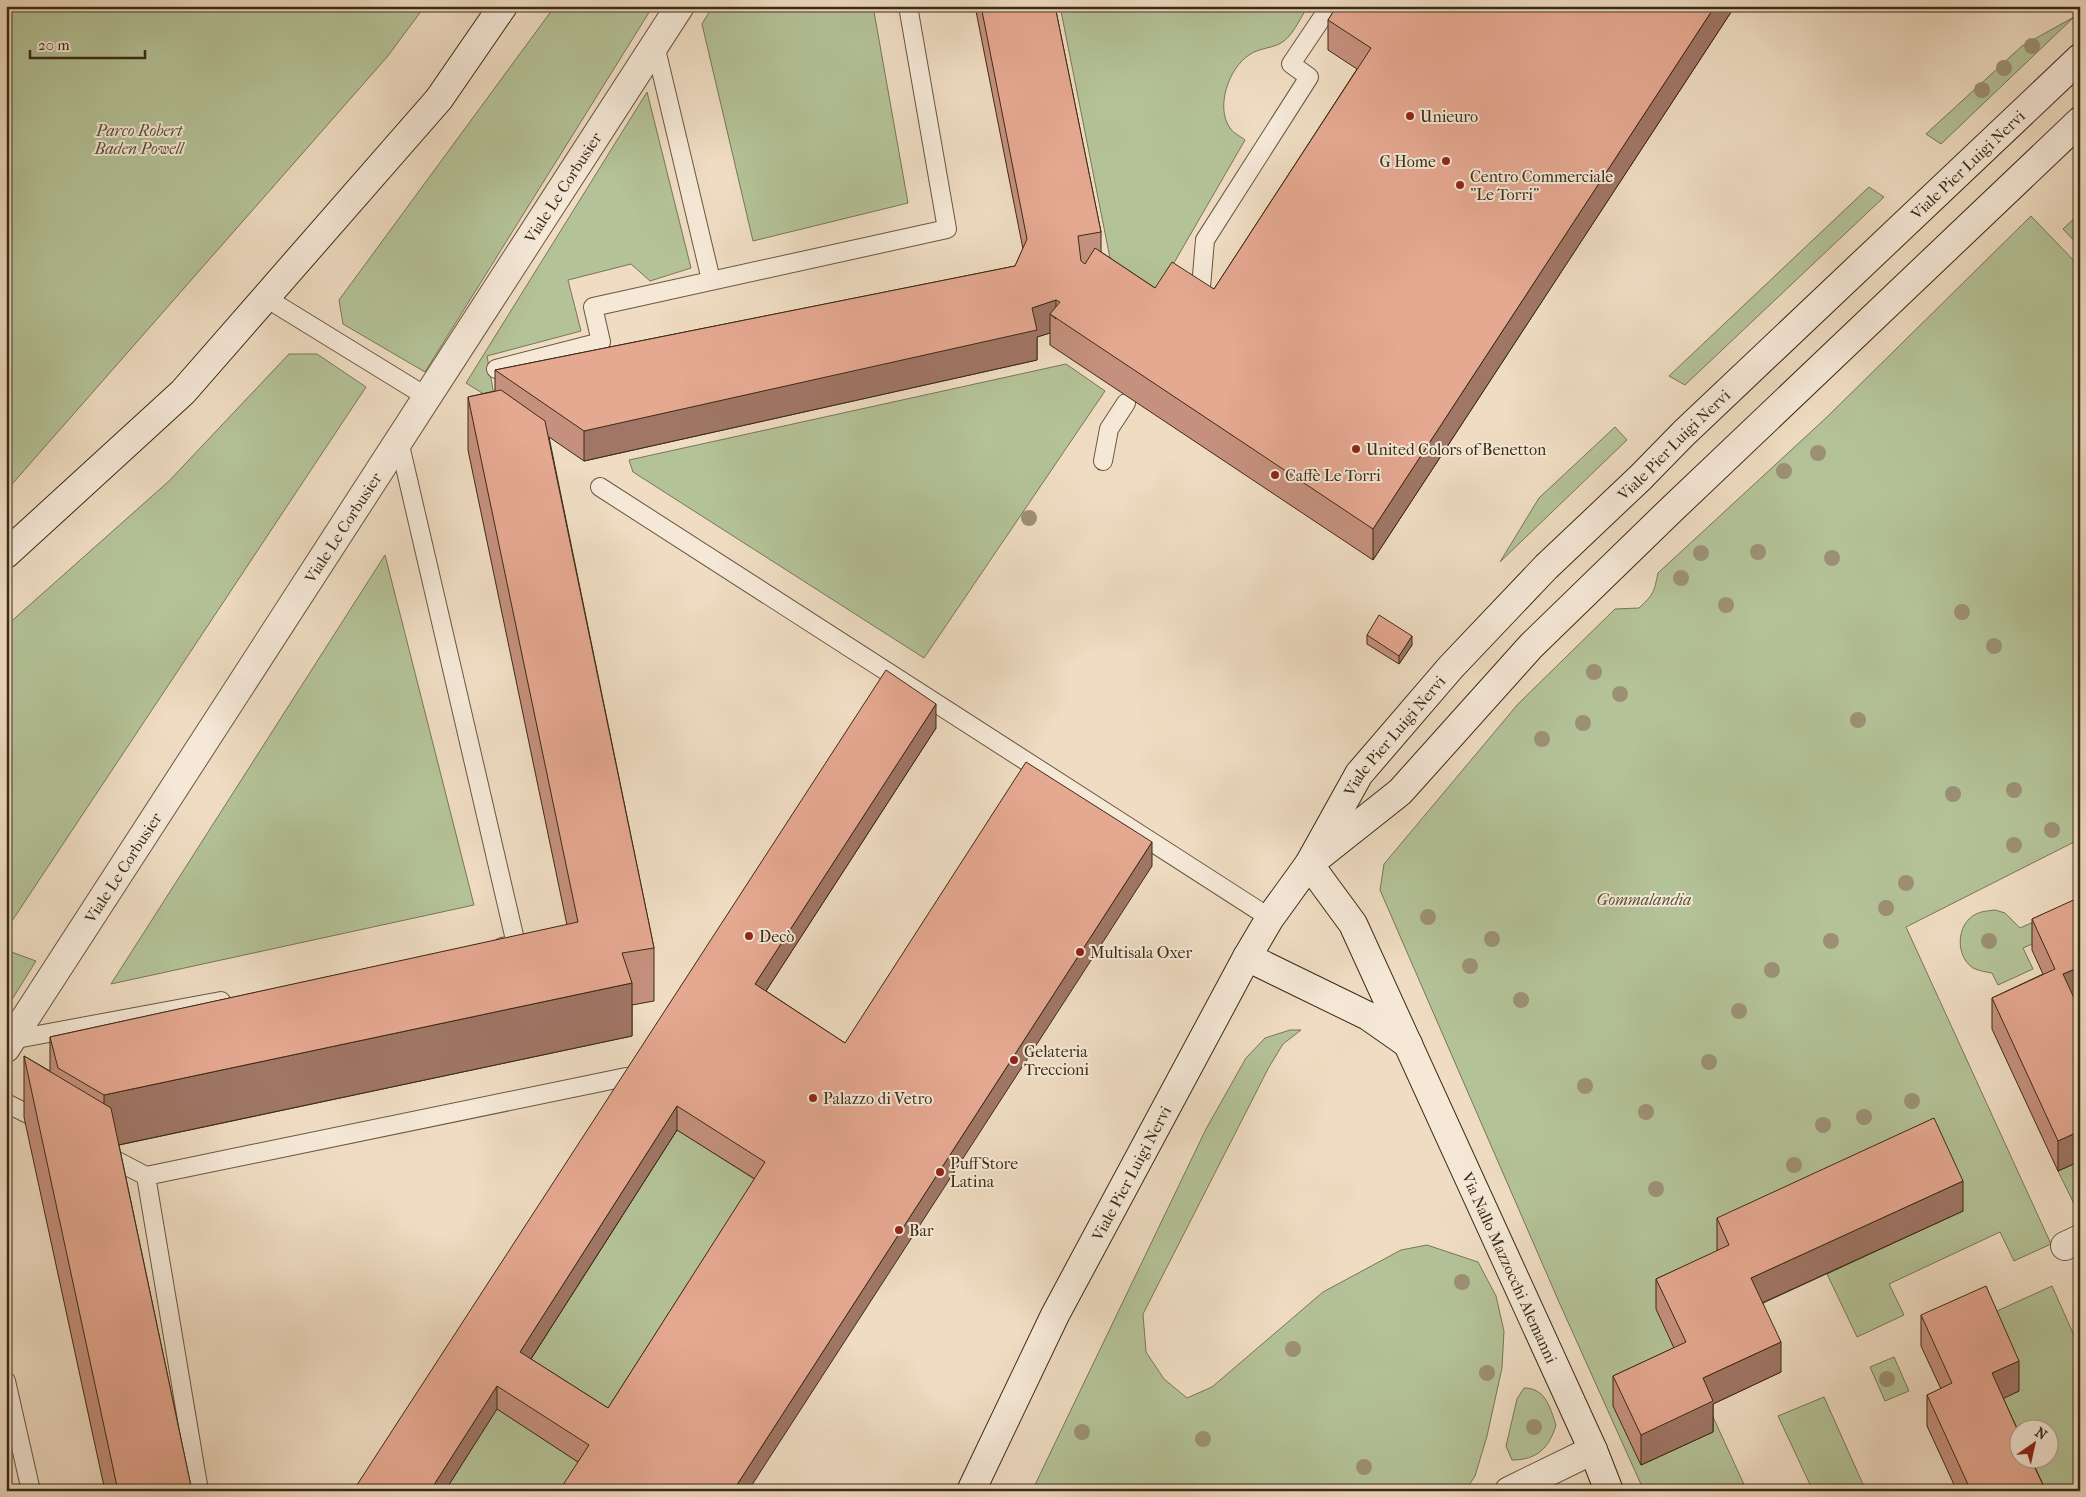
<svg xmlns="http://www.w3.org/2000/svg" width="2086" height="1497" font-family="'IM FELL French Canon',serif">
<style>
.green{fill:#b4c297;stroke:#787656;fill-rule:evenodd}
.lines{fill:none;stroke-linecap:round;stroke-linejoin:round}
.lane-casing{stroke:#685740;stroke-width:20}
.street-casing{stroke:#685740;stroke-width:30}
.secondary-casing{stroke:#3b2b14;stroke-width:30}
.lane{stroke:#f5e8d7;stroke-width:18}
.street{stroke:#f5e8d7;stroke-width:28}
.secondary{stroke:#f5e8d7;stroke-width:28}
.tree{fill:#9c9074}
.wall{fill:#c5907d;stroke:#3b2b14;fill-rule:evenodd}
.shaded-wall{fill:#a07666;stroke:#3b2b14}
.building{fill:#e5a891;stroke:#3b2b14;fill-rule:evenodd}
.poi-dot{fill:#8f2418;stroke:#f5e8d7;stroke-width:2}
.labels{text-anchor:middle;stroke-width:4;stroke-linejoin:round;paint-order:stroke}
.poi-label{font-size:16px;fill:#3b2b14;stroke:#f5e8d7;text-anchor:start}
.park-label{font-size:16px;font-style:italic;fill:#595135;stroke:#f5e8d7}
.street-label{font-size:16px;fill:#3b2b14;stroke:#f5e8d7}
</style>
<rect width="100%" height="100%" fill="#efdcc2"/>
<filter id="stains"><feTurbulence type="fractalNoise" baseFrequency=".004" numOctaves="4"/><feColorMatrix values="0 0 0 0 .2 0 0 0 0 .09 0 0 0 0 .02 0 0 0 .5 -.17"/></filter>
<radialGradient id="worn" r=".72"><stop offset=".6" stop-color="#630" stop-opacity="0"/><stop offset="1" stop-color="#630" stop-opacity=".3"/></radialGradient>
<!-- green -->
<path class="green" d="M6 6H425L387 57 6 491Z
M555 6H653L425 372 343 324 339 300Z
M713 6H873L908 203 753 241 702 24Z
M1060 6H1308C1301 17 1294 33 1284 41 1274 49 1260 47 1249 55 1229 68 1215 107 1230 128 1233 133 1240 136 1245 140L1171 268 1155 318 1110 258Z
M2074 17 1941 144 1926 134 2022 46Z
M647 92 691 268 650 281 631 264 568 280 581 331 487 356 495 401 466 383Z
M1869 187 1884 197 1685 385 1669 376Z
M2080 213V247L2063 229Z
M2031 216 2080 267V839L1906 927 2051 1244 2014 1261 2000 1232 1889 1284 1904 1315 1857 1337 1827 1274 1962 1211 1717 1249 1729 1276 1708 1406 1747 1491H1644L1559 1302 1380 890 1384 864 1518 704 1615 609 1639 608C1654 594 1654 592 1658 573L1827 417Z
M289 354H317L366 387 6 930V626L169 481Z
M1066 364 1105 391 924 658 633 472 629 460Z
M1615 427 1627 440 1500 562 1539 498Z
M385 555 474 905 111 984Z
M1995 910 2005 913 2020 928 2049 915 2057 933 2023 948 2033 969 1998 985 1992 973C1986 972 1979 971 1973 968 1955 956 1956 924 1976 914 1982 911 1988 911 1995 910Z
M6 950 36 961 6 1009Z
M1290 1030H1301L1283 1044 1269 1067 1143 1314 1146 1352 1164 1379 1187 1398 1212 1387 1323 1292 1401 1250 1427 1245 1478 1262 1496 1296 1504 1331 1502 1368 1487 1436 1475 1476 1465 1491H1032L1206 1129 1246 1058 1265 1038Z
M677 1130 765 1186 608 1432 520 1376Z
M2080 1161V1216L2058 1171Z
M2052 1286 2080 1349V1491H2032L1992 1404 1986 1316ZM2018 1430H2048V1460H2018Z
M1894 1357 1909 1391 1885 1401 1870 1367Z
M1524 1388C1546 1388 1550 1408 1556 1425 1549 1448 1537 1460 1512 1460L1506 1446 1517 1399Z
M1824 1397 1866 1491H1813L1778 1416Z
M497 1409 589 1469 575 1491H445Z"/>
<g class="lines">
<!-- lane casing -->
<g class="lane-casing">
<path id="lane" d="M655 45 711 280
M1201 287 1205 240 1309 77 1291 64 1330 6
M266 298 427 397
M496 369 601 342 593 307 947 229 908 6
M399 441 516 944 502 947
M1103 461 1109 429 1126 403
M600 487 1270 918
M11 1040 221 1001
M6 1103 46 1123
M102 1153 146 1176
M6 1381 31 1491
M199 1491 146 1176 626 1077"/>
</g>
<!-- street casing -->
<g class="street-casing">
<g id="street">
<path id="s1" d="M6 1048 680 6"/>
<path d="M2065 1246 2080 1239"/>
<path d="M1509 1491 1593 1450"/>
</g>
</g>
<!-- secondary casing -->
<g class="secondary-casing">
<g id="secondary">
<path d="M6 554 183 392 439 99 503 6"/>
<path d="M1318 857 1400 792 1531 646 1671 510 2080 121"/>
<path id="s2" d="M1309 864 1353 924 1593 1450 1609 1491"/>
<path d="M1247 957 1368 1016 1408 1044"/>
<path id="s3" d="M971 1491 1055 1315 1247 957 1270 918 1309 864 1359 774 1451 667 1546 567 1640 478 1684 433 2080 58"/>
</g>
</g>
<!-- lane -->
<use href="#lane" class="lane"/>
<!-- street -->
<use href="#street" class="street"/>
<!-- secondary -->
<use href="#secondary" class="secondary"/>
</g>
<!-- trees -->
<g class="tree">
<circle cx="2032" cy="46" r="8"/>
<circle cx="2004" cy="68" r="8"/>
<circle cx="1982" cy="90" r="8"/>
<circle cx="1818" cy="453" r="8"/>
<circle cx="1784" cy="471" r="8"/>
<circle cx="1029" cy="518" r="8"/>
<circle cx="1758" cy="552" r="8"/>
<circle cx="1701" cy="553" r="8"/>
<circle cx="1832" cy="558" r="8"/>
<circle cx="1681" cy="578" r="8"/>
<circle cx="1726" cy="605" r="8"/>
<circle cx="1962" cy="612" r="8"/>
<circle cx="1994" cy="646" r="8"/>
<circle cx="1594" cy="672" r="8"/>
<circle cx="1620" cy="694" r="8"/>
<circle cx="1858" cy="720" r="8"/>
<circle cx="1583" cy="723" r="8"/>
<circle cx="1542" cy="739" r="8"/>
<circle cx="2014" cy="790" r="8"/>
<circle cx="1953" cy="794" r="8"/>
<circle cx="2052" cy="830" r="8"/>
<circle cx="2014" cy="845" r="8"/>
<circle cx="1906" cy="883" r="8"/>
<circle cx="1886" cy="908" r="8"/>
<circle cx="1428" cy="917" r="8"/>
<circle cx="1492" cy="939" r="8"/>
<circle cx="1831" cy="941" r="8"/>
<circle cx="1989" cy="941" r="8"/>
<circle cx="1470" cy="966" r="8"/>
<circle cx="1772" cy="970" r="8"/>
<circle cx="1521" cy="1000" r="8"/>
<circle cx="1739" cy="1011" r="8"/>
<circle cx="1709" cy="1062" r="8"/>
<circle cx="1585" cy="1086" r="8"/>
<circle cx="1912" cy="1101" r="8"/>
<circle cx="1646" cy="1112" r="8"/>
<circle cx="1864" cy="1117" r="8"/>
<circle cx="1823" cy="1125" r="8"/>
<circle cx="1794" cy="1165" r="8"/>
<circle cx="1656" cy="1189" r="8"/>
<circle cx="1462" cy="1282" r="8"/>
<circle cx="1293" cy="1349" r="8"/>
<circle cx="1487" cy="1373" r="8"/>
<circle cx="1887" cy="1379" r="8"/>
<circle cx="1534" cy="1427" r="8"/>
<circle cx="1082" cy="1432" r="8"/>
<circle cx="1203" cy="1439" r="8"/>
<circle cx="1364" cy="1467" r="8"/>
</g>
<!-- wall -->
<path class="wall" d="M975 6H1055L1101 232V252L1155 288 1214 289 1357 69 1328 50V20L1337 6H1735L1373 560 1050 345V333L1037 337V360L584 461 549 437 654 948V1001L632 1005V1036L119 1145 192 1491H105L24 1117V1056L50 1071V1037L567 925 468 450V397L495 391V370L1015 266 1023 249Z
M1367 635 1412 645 1399 664 1367 644Z
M936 728 766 991 845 1043 1152 866 578 1462 497 1409 353 1491ZM677 1130 755 1179 608 1408 531 1359Z
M2080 898V997L2075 1000 2080 1011V1161L2058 1171 1992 1029V998L2043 974 2032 950V919Z
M1963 1211 1763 1303 1781 1372 1713 1404V1432L1641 1465 1613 1406V1376L1674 1348 1656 1309V1279L1718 1251 1717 1249V1218Z
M1921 1315 2019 1391 2003 1398 2046 1491H1957L1927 1426V1395L1941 1389 1921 1346Z"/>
<!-- shaded-wall -->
<path class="shaded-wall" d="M1715 6H1735L1373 560V529Z
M1056 300V319L1050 314V333L1037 337V360L584 461V431L1032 308Z
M1412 636V645L1399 664V656Z
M936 704V728L755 1008V984Z
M1152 842V866L748 1491H733Z
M2080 967V997L2063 1005V974Z
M632 983V1036L104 1148V1095Z
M677 1106V1130L520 1376V1352Z
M2080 1131V1161L2058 1171V1141Z
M1963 1181V1211L1751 1308V1278Z
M1781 1342V1372L1713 1404V1432L1641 1465V1435L1703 1378Z
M2019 1361V1391L1992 1404V1373Z
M497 1386V1409L445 1491H430Z"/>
<!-- building -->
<path class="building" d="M981 6H1055L1101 232 1078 236 1081 261 1085 264 1095 248 1155 288 1172 262 1214 289 1371 48 1328 20 1337 6H1715L1373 529 1050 314 1060 302 1056 300 1032 308 1037 330 584 431 495 370 1015 266 1027 239Z
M501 390 545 421 654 948 622 953 632 983 104 1095 58 1068 50 1037 578 922 468 397Z
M1379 615 1412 636 1399 656 1367 635Z
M886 670 936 704 755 984 845 1043 1026 762 1152 842 733 1491H559L589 1445 497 1386 430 1491H353ZM677 1106 765 1162 608 1408 520 1352Z
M2080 897V967L2063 974 2080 1011V1131L2058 1141 1992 998 2055 969 2032 919Z
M24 1056 111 1108 192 1491H118Z
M1934 1118 1963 1181 1751 1278 1781 1342 1703 1378 1713 1401 1641 1435 1613 1376 1686 1342 1656 1279 1729 1245 1717 1218Z
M1986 1286 2019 1361 1992 1373 2018 1431V1460H2031L2046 1491H1971L1927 1395 1952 1383 1921 1315Z"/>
<!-- markers -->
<g class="poi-dot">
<circle cx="1410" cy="116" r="5"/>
<circle cx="1446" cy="161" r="5"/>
<circle cx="1460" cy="185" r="5"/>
<circle cx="1356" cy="449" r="5"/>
<circle cx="1275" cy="475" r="5"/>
<circle cx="749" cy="936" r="5"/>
<circle cx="1080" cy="952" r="5"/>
<circle cx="1014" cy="1060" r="5"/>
<circle cx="813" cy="1098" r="5"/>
<circle cx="940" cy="1172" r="5"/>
<circle cx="899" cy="1230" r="5"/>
</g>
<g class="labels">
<!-- poi labels -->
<g class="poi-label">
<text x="1420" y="122">Unieuro</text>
<text x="1436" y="167" text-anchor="end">G Home</text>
<text x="1470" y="182">Centro Commerciale<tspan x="1470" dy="18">"Le Torri"</tspan></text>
<text x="1366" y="455">United Colors of Benetton</text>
<text x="1285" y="481">Caffè Le Torri</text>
<text x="759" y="942">Decò</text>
<text x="1090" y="958">Multisala Oxer</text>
<text x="1024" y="1057">Gelateria<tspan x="1024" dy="18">Treccioni</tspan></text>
<text x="823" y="1104">Palazzo di Vetro</text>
<text x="950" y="1169">Puff Store<tspan x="950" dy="18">Latina</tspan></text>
<text x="909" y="1236">Bar</text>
</g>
<!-- park labels -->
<g class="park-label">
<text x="139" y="136">Parco Robert<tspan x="139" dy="18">Baden Powell</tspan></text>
<text x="1644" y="905">Gommalandia</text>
</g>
<!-- street labels -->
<g class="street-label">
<text dy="6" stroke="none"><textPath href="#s3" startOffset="1678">Viale Pier Luigi Nervi</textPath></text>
<text dy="6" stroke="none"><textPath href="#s1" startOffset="1025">Viale Le Corbusier</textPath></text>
<text dy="6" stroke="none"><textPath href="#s3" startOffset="1272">Viale Pier Luigi Nervi</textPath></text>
<text dy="6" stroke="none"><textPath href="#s1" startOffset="620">Viale Le Corbusier</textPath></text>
<text dy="6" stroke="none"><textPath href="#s3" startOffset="868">Viale Pier Luigi Nervi</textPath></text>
<text dy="6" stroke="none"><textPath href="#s1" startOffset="215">Viale Le Corbusier</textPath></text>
<text dy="6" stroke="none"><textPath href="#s3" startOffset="356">Viale Pier Luigi Nervi</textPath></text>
<text dy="6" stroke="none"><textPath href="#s2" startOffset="452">Via Nallo Mazzocchi Alemanni</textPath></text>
</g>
</g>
<!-- margin -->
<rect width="2086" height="1497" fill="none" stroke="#efdcc2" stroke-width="25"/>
<rect x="8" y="8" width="2071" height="1482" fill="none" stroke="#3b2b14" stroke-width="2.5"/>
<rect x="12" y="12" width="2061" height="1472" fill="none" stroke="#3b2b14"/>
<!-- north arrow -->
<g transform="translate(2034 1444) rotate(34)"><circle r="24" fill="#f5e8d7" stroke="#ab9c89"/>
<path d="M0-4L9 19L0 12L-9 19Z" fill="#8f2418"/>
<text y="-8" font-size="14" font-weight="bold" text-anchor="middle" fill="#3b2b14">N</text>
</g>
<!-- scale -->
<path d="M30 50v8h115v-8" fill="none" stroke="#3b2b14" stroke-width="2.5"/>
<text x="38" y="50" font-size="15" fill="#3b2b14" stroke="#f5e8d7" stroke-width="4" paint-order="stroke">20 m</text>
<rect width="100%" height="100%" filter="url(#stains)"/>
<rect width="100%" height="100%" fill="url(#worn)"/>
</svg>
